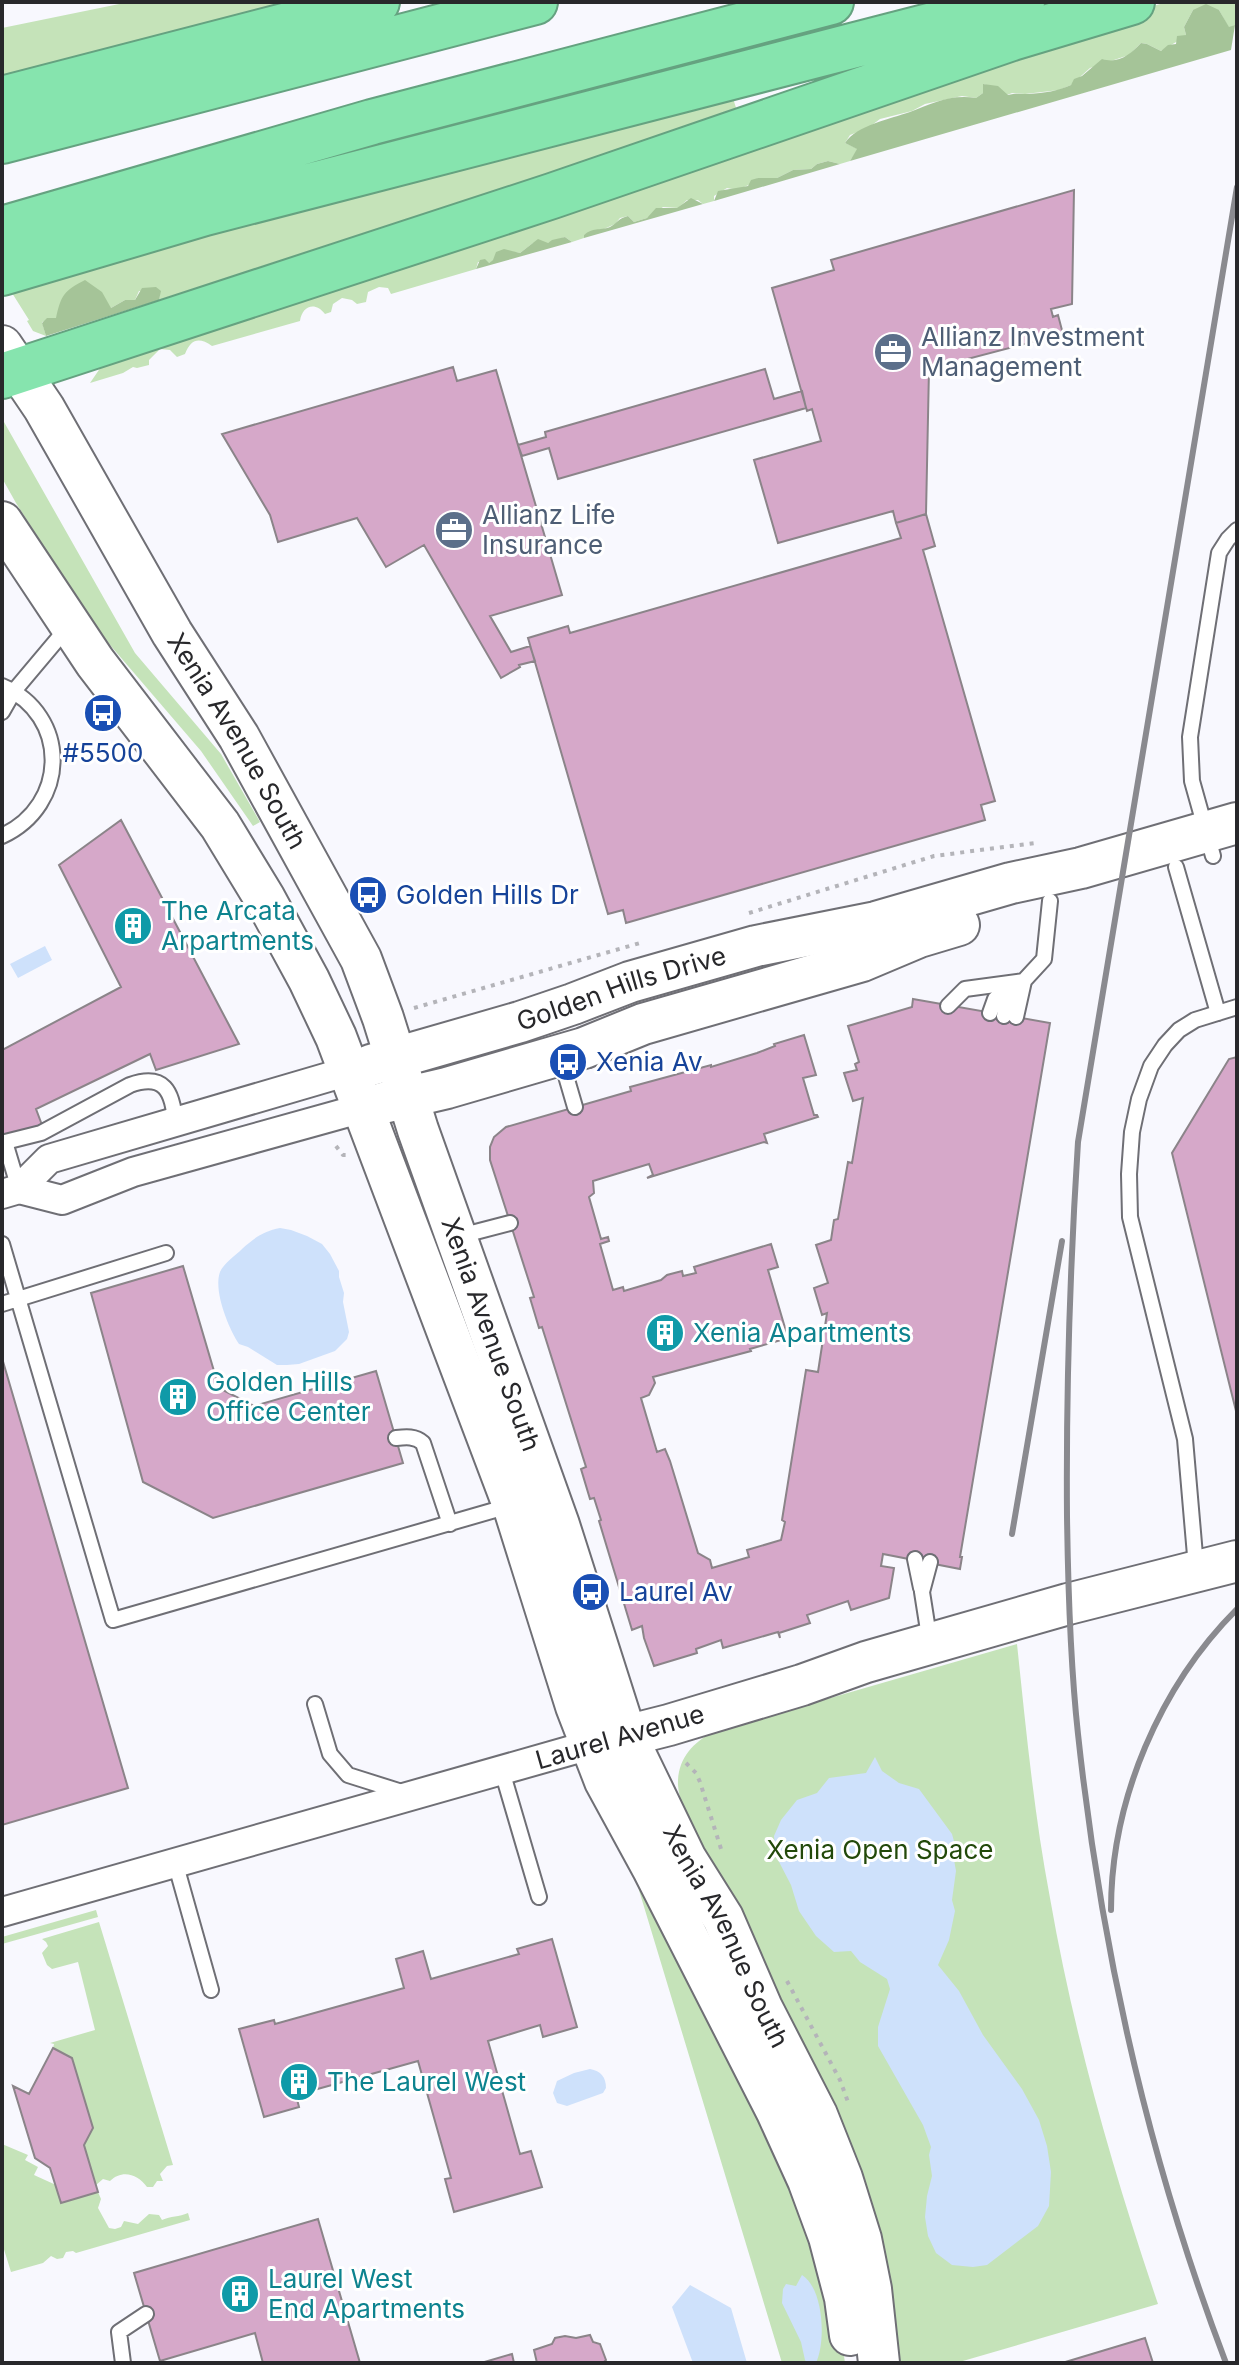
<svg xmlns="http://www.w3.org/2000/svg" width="1239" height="2365" font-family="Inter,sans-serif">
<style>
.green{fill:#c5e3b9}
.forest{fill:#a5c498}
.water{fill:#cee1fb}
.building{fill:#d6a8c9;stroke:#8b8489;stroke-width:2}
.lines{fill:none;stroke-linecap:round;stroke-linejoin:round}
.lane-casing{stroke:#6f6f75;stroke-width:18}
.street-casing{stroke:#6f6f75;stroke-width:32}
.secondary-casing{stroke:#6f6f75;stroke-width:44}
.highway-casing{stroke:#65a280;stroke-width:48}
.path{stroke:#b4b4b9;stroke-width:4;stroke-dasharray:4 6;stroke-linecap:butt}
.lane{stroke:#fff;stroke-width:14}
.street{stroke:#fff;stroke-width:28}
.secondary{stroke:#fff;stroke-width:40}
.highway{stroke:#86e4ae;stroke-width:44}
.rail{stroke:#8a8a8f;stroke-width:6}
.labels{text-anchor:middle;stroke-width:6;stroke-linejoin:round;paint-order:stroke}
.service-label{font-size:26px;fill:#4e5e75;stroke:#fff;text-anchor:start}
.street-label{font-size:26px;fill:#28282b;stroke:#fff}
.transit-label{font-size:26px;fill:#164399;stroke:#fff;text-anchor:start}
.culture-label{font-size:26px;fill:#0d838f;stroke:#fff;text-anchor:start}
.park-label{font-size:26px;fill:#22490a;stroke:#fff}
</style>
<rect width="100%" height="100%" fill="#f8f8fe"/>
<!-- green -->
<path class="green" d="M129 2H304L2 81V28Z
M1167 2H1237L1235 25 1229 28 1219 10H1193L1184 27 1186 35C1177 43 1169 45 1161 51L1147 44 1141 43 1129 55 1090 68 1071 85 1059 90 1025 94 1012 93 1007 95 984 84 983 93 976 98 962 96 925 104 912 111 880 119 868 128 850 135 845 143 858 149 850 161 840 164 828 161 817 164 811 169 793 170 777 178H758C749 186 740 191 727 188L714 196V201L703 204 698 200H687L678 208 663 207 647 218 634 222 628 216 620 218 615 224 604 229 584 235V238L572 242 565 237 548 243H533L520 253 508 251 489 263 478 262 476 269 391 294 388 288 379 287 368 292 366 302 357 304 352 300 342 298 333 304 331 312 325 314C315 301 302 306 300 321L212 346C199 337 191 339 185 354L177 357 170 350 160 349 149 360V365L137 368 133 367 123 373 90 383 103 364 1102 21Z
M732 95 737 111 159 300 160 291H139L135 300H125L111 308 42 322 46 336 33 331 27 321 29 320 7 285Z
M2 422H4L135 653 221 754 260 822 253 826 201 751 98 631 16 503 2 478Z
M1017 1644C1026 1729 1034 1814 1050 1898 1074 2036 1113 2171 1158 2304L956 2363H888C834 2205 781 2047 725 1890 713 1857 680 1820 678 1785 677 1760 692 1743 713 1732Z
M622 1834 777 2132 839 2322 845 2363H782Z
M96 1910 98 1917 2 1944V1937Z
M99 1922 173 2165 167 2166 160 2174 163 2181H157L153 2187H147C138 2174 122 2169 110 2181L103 2179 96 2185 84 2145 92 2128 72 2058 53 2048 54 2044 50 2043 95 2030 78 1962 52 1969 47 1965 42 1953 48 1946 46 1942 42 1939Z
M2 2144 28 2155 25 2160 38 2167 34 2175 56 2185 61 2203 98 2192 101 2199 98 2208 109 2228 115 2229 121 2227 124 2221 138 2224 149 2214 159 2215 162 2220C171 2216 179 2217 188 2213L190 2220 76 2253 73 2251 66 2252 63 2258 57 2259 51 2256 43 2263 11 2272 2 2243Z"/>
<!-- forest -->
<path class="forest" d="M1206 4 1219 10 1229 27 1235 25 1231 50 850 161 857 149 845 143C857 125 890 119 910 112 933 103 951 94 976 98L983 93V84L998 86 1008 95C1015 93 1021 94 1029 94 1044 93 1058 91 1071 85L1074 79 1082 76 1102 59C1118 64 1130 55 1141 43L1147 44 1161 51 1168 45 1176 44 1177 36 1186 35 1184 27 1193 10Z
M828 161 840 164 714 201 718 191 748 186 751 180 758 178H777L793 170 811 169 817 164Z
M691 198 703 204 584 238V235C593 227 599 231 610 227 617 223 619 218 628 216L634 222 647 218 656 208H677Z
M565 237 572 242 476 269 480 260 485 259 489 263 493 260 496 252 504 249 520 253 538 239 548 243 552 240Z
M85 280 102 292 111 308 125 300H135L142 288 156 287 161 291 159 300 46 336 42 323 47 318H56C61 295 64 291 85 280Z"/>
<!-- water -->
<path class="water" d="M45 946 52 960 18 978 10 964Z
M280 1228 291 1230 307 1236 322 1244 330 1254 339 1271V1277L344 1293 343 1302 349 1332 347 1339 335 1351 299 1364 287 1365H277L248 1347 239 1344C229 1329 213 1291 220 1272 223 1264 236 1255 242 1249 254 1238 264 1231 280 1228Z
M875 1757 882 1771 899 1783 919 1789 952 1834 955 1845 953 1854 956 1871 952 1900 955 1911 949 1940 938 1965 959 1991 983 2035 1022 2089 1039 2120 1047 2146 1051 2172 1049 2206 1038 2226 987 2265 973 2267 952 2265 936 2253 928 2236 925 2217 927 2196 932 2176 929 2155 931 2147 923 2125 878 2046V2027L890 1989 887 1979 860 1962 851 1951 834 1952 816 1936 799 1911 791 1885 776 1856 774 1836 781 1820 797 1800 817 1793 829 1778 866 1773Z
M590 2069C601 2071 606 2077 606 2088L603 2093 567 2106 557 2103 553 2093 557 2081 574 2073Z
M802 2275C824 2289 826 2342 816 2363H807L805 2360 801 2342 782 2303 783 2289 786 2284 796 2286Z
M690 2285 731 2308 747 2363H693L672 2307Z"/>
<!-- building -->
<path class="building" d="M1074 190 1072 304 1051 309 1053 317 1058 315 1063 334 929 369 926 514 896 523 893 511 778 543 754 460 821 441 812 409 807 411 772 288 834 270 831 260Z
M453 367 457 381 496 370 562 595 490 616 511 652 530 646 535 661 519 665 520 667 501 678 424 545 386 567 357 518 278 542 270 515 222 434Z
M765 369 774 399 802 391 806 408 558 479 549 448 522 456 518 445 546 437 545 432Z
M926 514 935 546 923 550 995 801 981 805 985 820 626 923 623 910 608 914 528 638 568 626 570 633 901 538 896 523Z
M121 820 239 1044 156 1070 150 1054 36 1109 42 1125 2 1137V1050L121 987 59 865Z
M913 999 1050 1023 960 1557H962L960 1569 883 1554 881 1566 894 1568 889 1598 851 1610 848 1601 807 1615 810 1623 779 1633 780 1638 778 1632 723 1648 721 1640 696 1649 697 1653 654 1666 644 1638 642 1626 632 1630 599 1521 601 1520 594 1498 590 1499 581 1469 586 1467 542 1327 539 1328 530 1298 534 1297 490 1160V1147L494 1137 506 1127 631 1091 630 1087 711 1065V1067L757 1053 775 1046 774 1044 804 1035 816 1075 803 1078 814 1115H817L818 1117 764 1134 767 1143 764 1142 647 1178 653 1175 649 1164 593 1181 594 1193 589 1197 601 1239 608 1237 609 1241 600 1244 613 1290 623 1287 624 1291 661 1280 667 1275 682 1271 683 1276 696 1273 694 1267 771 1244 778 1267 768 1270 788 1338 750 1349 751 1351 653 1377 655 1383 649 1395 641 1398 657 1452 665 1449 670 1461 698 1553 710 1560 712 1568 749 1557 747 1550 781 1540 785 1522 782 1520 806 1370 818 1372 827 1313 822 1315 814 1288 828 1283 816 1245 831 1240 834 1220 838 1219 848 1162 852 1163 863 1098 853 1101 844 1073 857 1070 855 1064 859 1062 848 1026 912 1007Z
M1237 1057V1415L1172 1153 1229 1059Z
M183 1266 219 1388 254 1406 376 1371 403 1463 213 1518 143 1482 91 1293Z
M2 1358 128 1788 2 1825Z
M552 1939 577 2027 543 2037 540 2025 488 2041 520 2154 531 2151 542 2187 454 2212 445 2179 451 2178 418 2061 296 2095 299 2107 264 2117 239 2029 274 2020 275 2024 404 1988 396 1959 423 1951 431 1979 519 1954 517 1949Z
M53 2048 72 2058 93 2128 84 2145 98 2192 61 2203 50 2168 35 2158 13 2086 29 2094Z
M318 2219 360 2363H263L255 2333 160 2361 134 2273Z
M590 2335 593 2342 600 2344 606 2360 603 2363H537L534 2350 552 2344 555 2338 565 2336 576 2338Z
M1145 2338 1153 2363H1062Z
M512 2354 514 2363H481Z"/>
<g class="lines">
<!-- lane casing -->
<g class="lane-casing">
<path id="lane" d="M2 686C70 715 69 805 2 836
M2 712 14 691 67 628
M1213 856 1192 781 1190 737 1219 553 1228 539 1237 530
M1176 867 1218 1013
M948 1006 965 989 1024 981
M990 1013 995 999 1014 987
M1004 1016 1009 997 1044 959 1050 901
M1016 1017 1024 981
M561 1059 575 1107
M19 1189 5 1142 41 1133 130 1085C164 1073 173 1091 175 1123
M460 1236 510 1223
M2 1244 113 1620 509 1506
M2 1304 166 1253
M396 1438C406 1437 415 1436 423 1443L450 1524
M915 1559 921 1588
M1196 1567 1185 1439 1130 1217 1129 1174 1132 1132 1139 1099 1151 1066 1165 1045 1179 1030 1195 1020 1237 1007
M930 1643 922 1592 930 1562
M315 1704 330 1754 348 1775 405 1793
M502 1771 539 1897
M175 1862 211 1990
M123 2363 119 2332 146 2314"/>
</g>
<!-- street casing -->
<g class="street-casing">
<path id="street" d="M19 1189 62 1200 133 1172 363 1108
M2 1194 19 1189 49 1159 349 1071
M2 1912 590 1745"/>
</g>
<!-- secondary casing -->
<g class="secondary-casing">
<g id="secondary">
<path id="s1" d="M2 346 44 408 172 633 239 737 361 959 383 1018 418 1130 559 1525 626 1735 686 1859 723 1918 762 2008 817 2115 842 2178 861 2239 871 2289 879 2363"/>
<path d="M2 522 95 662 220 825 265 899 309 980 336 1037 513 1505 576 1706 605 1781 653 1869 777 2112 808 2180 829 2237 845 2298 850 2335"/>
<path id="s2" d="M371 1065 520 1022 573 1004 630 982 756 946 876 922 1011 883 1081 868 1237 823"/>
<path d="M383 1103 447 1088 584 1048 643 1024 862 961 919 937 959 925"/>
<path d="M602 1742 669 1725 802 1685 866 1662 1068 1604 1237 1561"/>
</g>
</g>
<!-- highway casing -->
<g class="highway-casing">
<path id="highway" d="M2 99 377 2
M2 141 535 2
M2 229 372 122 831 2
M2 273 205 213 1022 2
M2 376 552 196 1012 38 1132 2"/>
</g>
<!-- path -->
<path class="path" d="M749 913 934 856 1035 843
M414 1008 640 943
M336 1146 343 1155H346
M686 1763 696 1773 700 1782 722 1852
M787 1981 840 2080 848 2102"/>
<!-- lane -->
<use href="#lane" class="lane"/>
<!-- street -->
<use href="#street" class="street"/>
<!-- secondary -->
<use href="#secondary" class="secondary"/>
<!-- highway -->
<use href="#highway" class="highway"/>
<!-- rail -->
<path class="rail" d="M1012 1534 1062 1241
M1111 1910C1111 1800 1160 1686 1237 1609
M1226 2363C1149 2161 1101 1948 1078 1734 1070 1661 1068 1588 1067 1516 1066 1391 1070 1267 1078 1142L1237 187"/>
</g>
<!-- icons -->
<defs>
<g id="office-disc" transform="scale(2)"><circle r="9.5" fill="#5c6f8a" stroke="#fff"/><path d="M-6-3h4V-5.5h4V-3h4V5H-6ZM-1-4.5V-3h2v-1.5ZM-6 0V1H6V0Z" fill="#fff"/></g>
<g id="bus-disc" transform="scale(2)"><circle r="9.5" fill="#1a4fb4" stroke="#fff"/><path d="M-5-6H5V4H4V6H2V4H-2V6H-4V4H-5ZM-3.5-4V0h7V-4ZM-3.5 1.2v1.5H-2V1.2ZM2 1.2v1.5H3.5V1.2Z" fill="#fff"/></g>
<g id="building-disc" transform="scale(2)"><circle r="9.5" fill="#0f9aa8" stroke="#fff"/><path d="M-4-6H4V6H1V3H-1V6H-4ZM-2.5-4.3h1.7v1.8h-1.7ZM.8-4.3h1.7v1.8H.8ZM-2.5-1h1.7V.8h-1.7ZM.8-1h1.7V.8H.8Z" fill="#fff"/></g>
</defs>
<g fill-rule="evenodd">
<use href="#office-disc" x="893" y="352"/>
<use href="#office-disc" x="454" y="530"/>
<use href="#bus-disc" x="103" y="713"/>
<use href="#bus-disc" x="368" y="895"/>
<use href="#building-disc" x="133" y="926"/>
<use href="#bus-disc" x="568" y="1062"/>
<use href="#building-disc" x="665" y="1333"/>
<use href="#building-disc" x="178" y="1397"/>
<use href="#bus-disc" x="591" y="1592"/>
<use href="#building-disc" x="299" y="2082"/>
<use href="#building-disc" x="240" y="2294"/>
</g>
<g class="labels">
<!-- service labels -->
<g class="service-label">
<text x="921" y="346">Allianz Investment<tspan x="921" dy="30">Management</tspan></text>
<text x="482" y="524">Allianz Life<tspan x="482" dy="30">Insurance</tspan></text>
</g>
<!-- street labels -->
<g class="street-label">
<text dy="9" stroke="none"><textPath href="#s1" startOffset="460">Xenia Avenue South</textPath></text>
<text dy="9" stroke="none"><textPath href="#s2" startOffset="262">Golden Hills Drive</textPath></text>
<text dy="9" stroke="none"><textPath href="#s1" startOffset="1108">Xenia Avenue South</textPath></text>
<text transform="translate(620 1737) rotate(-16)" y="9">Laurel Avenue</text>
<text dy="9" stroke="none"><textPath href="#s1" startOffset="1756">Xenia Avenue South</textPath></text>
</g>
<!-- transit labels -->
<g class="transit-label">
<text x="103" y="762" text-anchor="middle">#5500</text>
<text x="396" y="904">Golden Hills Dr</text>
<text x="596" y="1071">Xenia Av</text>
<text x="619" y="1601">Laurel Av</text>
</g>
<!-- culture labels -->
<g class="culture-label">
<text x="161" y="920">The Arcata<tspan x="161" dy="30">Arpartments</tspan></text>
<text x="693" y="1342">Xenia Apartments</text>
<text x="206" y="1391">Golden Hills<tspan x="206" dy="30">Office Center</tspan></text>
<text x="327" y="2091">The Laurel West</text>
<text x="268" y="2288">Laurel West<tspan x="268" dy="30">End Apartments</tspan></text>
</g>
<!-- park labels -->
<g class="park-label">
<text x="880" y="1859">Xenia Open Space</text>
</g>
</g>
<!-- border -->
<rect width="1239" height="2365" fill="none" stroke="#28282b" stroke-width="8"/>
</svg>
